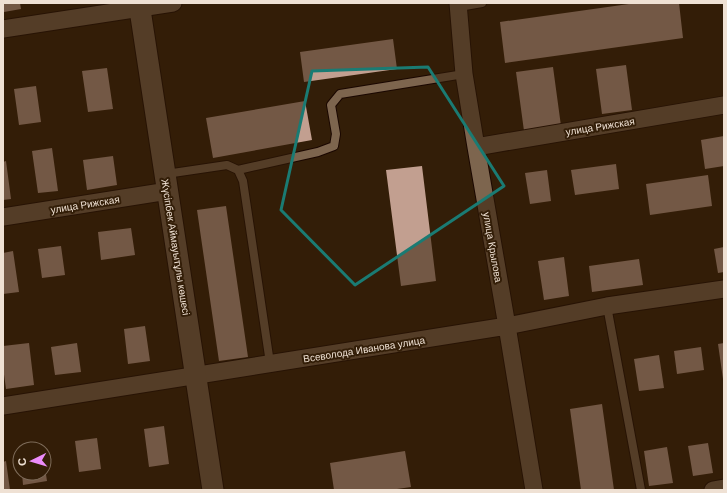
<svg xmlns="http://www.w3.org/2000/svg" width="727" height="493" font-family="'DM Sans',sans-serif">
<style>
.building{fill:#c29f90}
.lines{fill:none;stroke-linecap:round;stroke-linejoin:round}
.service-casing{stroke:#1a0700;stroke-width:10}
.minor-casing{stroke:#1a0700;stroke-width:19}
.tertiary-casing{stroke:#1a0700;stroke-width:23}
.service{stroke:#7d654e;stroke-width:8}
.minor{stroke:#7d654e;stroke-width:17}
.tertiary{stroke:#7d654e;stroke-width:21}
.marked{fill:none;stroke:#1a7b73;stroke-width:3;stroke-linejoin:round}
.labels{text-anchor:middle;stroke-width:4;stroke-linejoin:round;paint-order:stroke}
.street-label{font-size:10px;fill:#efe1d4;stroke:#331e08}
</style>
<rect width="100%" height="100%" fill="#331e08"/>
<!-- building -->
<path class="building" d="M3 3H20L21 9 4 12Z
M636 3H679L683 38 505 63 500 22Z
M393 39 397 69 304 82 300 52Z
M626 65 632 110 602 114 596 69Z
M553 67 561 126 524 131 516 72Z
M107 68 113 109 88 112 82 71Z
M36 86 41 122 19 125 14 89Z
M305 101 312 140 213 158 206 118Z
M724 136V166L705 169 701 140Z
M52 148 58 191 38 193 32 151Z
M113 156 117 185 87 190 83 160Z
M6 161 11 199 3 200V162Z
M616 164 619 189 575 195 571 170Z
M422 166 436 281 401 286 386 170Z
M547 170 551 201 530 204 525 173Z
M708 175 712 206 650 215 646 184Z
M226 206 248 357 219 361 197 210Z
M131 228 135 255 101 260 98 232Z
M61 246 65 275 42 278 38 249Z
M724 247V272L718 273 714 249Z
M13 251 19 292 3 294V253Z
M564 257 569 296 544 300 538 261Z
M639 259 643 285 592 292 589 266Z
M145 326 150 361 128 364 124 329Z
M29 343 34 385 6 389 3 367V346Z
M77 343 81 372 55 375 51 347Z
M724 343V379H723L718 344Z
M701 347 704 370 677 374 674 351Z
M659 355 664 388 639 391 634 359Z
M602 404 614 490H581L570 409Z
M164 426 169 464 149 467 144 429Z
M97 438 101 469 79 472 75 441Z
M708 443 713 473 693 476 688 446Z
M667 447 673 483 649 486 644 451Z
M405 451 411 487 390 490H334L330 463Z
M6 461 10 490H3V462Z
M44 468H45L47 481 23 485 22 473H44Z"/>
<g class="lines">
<!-- service casing -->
<g class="service-casing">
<path id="service" d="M459 7 482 3
M238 170 318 152 334 146 336 134 331 105 340 94 464 74
M166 174 227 165 238 170 243 181 270 363
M607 306 641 490"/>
</g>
<!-- minor casing -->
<g class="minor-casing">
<path id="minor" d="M458 3 464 74 476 147 507 326 534 490
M3 29 173 3
M476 147 724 105
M3 217 168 191
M3 406 507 326 607 306 724 289
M713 490 724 488"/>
</g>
<!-- tertiary casing -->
<g class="tertiary-casing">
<path id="tertiary" d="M139 3 213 490"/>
</g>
<!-- service -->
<use href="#service" class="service"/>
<!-- minor -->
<use href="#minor" class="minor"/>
<!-- tertiary -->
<use href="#tertiary" class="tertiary"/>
</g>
<!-- marked area -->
<path d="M0 0H727V493H0ZM428 67 504 186 355 285 281 210 312 71Z" fill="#331e08" fill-opacity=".55" fill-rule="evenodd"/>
<path class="marked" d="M428 67 504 186 355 285 281 210 312 71Z"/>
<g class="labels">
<!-- street labels -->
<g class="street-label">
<text transform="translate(600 126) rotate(-9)" y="4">улица Рижская</text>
<text transform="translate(85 204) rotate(-9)" y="4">улица Рижская</text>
<text transform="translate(176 247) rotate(81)" y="4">Жүсіпбек Аймауытұлы көшесі</text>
<text transform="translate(493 247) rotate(80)" y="4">улица Крылова</text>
<text transform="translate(364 349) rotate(-9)" y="4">Всеволода Иванова улица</text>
</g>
</g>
<!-- border -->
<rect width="727" height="493" fill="none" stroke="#efe1d4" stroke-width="8"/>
<!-- north arrow -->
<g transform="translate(32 461) rotate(265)"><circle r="19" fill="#331e08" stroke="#7e6c5a"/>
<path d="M0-3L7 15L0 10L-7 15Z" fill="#ec8cfb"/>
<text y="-6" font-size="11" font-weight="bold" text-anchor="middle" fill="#efe1d4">С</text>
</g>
</svg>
